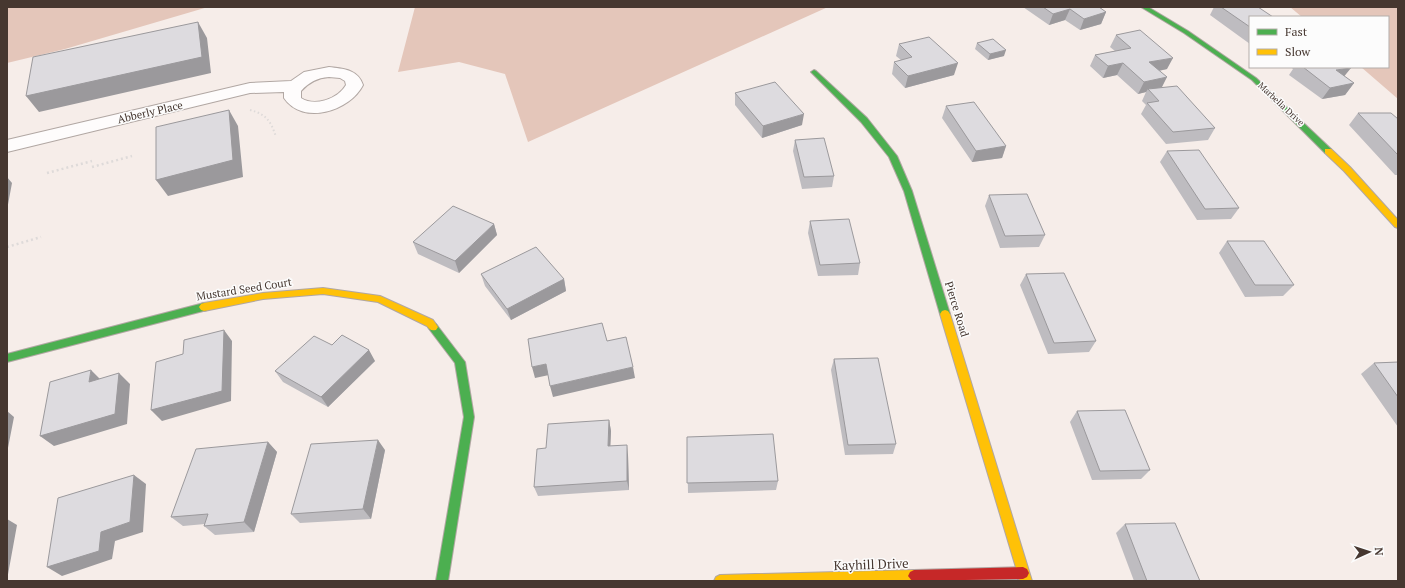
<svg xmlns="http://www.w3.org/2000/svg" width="1405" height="588" font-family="'PT Serif',serif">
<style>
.forest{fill:#e4c6ba}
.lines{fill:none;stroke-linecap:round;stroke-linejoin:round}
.street-casing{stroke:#b1a7a3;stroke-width:2}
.fast-casing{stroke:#b1a7a3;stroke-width:2}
.slow-casing{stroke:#b1a7a3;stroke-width:2}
.jam-casing{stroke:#b1a7a3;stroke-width:2}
.path-far1{stroke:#dedad9;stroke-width:2;stroke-dasharray:1.5 2.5;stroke-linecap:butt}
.path{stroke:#dedad9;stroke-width:2.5;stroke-dasharray:2 3;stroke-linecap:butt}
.street{fill:#fefcfc;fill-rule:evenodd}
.fast{fill:#4caf50;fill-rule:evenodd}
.slow{fill:#ffc107;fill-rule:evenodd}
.jam{fill:#c62828;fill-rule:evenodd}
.wall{fill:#bebcc0}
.shaded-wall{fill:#9b999c}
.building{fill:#dddbdf;stroke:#9b999c}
.labels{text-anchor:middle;stroke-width:3;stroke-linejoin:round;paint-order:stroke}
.far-street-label{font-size:9px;fill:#463730;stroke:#fcfcfc}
.street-label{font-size:11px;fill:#463730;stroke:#fcfcfc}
.near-street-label{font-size:13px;fill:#463730;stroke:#fcfcfc}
</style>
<rect width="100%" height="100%" fill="#f6ede9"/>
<!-- forest -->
<path class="forest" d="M7 7H208L65 49 7 63Z
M415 7H828L528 142 505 74 459 62 398 72Z
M1290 7H1398V99L1361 67H1388V17H1302Z"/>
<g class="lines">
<!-- street casing -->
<g class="street-casing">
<path id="street" d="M329 67C343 69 358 69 363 85 350 111 303 126 284 98V92L250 93 7 152V140L250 83 291 81 304 72ZM329 77 340 78 345 81 346 85C338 99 315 107 301 98V91C309 82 317 78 329 77Z"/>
</g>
<!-- fast casing -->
<g class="fast-casing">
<path id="fast" d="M1141 7H1148L1188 31 1256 78 1331 149V153H1325L1252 80 1184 33Z
M814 70 816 71 867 118 897 156 912 191 950 314 948 317H942L940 314 904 191 889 157 861 122 811 72Z
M204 303 207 304 209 307 207 310 7 362V354Z
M433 323 436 324 465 362 474 417 448 581H436L464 417 455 363 430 330 428 327 430 324Z"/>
</g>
<!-- slow casing -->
<g class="slow-casing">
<path id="slow" d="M1325 149H1331L1350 167 1398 220V228L1395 227 1344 171 1325 153Z
M323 288 380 296 433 320 438 327 436 330C431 331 430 330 427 326L378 302 323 294 263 299 204 311 201 310 199 307 201 304 204 303 263 293Z
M945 310 948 311 950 314 1032 581H1020L940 314 942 311Z
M914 570 918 572 920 576 916 581H714L716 577 720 575Z"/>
</g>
<!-- jam casing -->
<g class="jam-casing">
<path id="jam" d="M1023 567 1027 569 1029 573 1027 577 1023 579 912 581 908 576 910 572 914 570Z"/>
</g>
<!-- path-far1 -->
<path class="path-far1" d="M250 110C266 114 271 121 276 137"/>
<!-- path -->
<path class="path" d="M92 167 132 156
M47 173 92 161
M7 247 41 237"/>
<!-- street -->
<use href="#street" class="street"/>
<!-- fast -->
<use href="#fast" class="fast"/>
<!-- slow -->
<use href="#slow" class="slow"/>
<!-- jam -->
<use href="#jam" class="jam"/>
</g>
<!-- wall -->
<path class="wall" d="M1023 7H1099L1106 12 1101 24 1080 30 1065 20 1049 25Z
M1214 7H1258L1250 17V44L1210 15Z
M1116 35 1167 69 1159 71 1161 88 1215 128 1208 140 1166 144 1141 114 1146 105 1142 101 1146 92 1138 94 1117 75 1103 78 1090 66 1095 55 1115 51 1110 47Z
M977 43 1004 56 988 60 975 49Z
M899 44 954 75 905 88 892 74 894 62 901 60 896 56Z
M1292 67H1350L1344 76 1354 83 1345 95 1322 99 1289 75 1293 69 1292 68Z
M735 93 802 125 762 138 735 105Z
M946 106 1006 146 1002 158 972 162 942 118Z
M1358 113 1398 119V175H1395L1349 125Z
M795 140 834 176 832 187 802 189 793 151Z
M1167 151 1239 208 1231 219 1197 220 1160 162Z
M989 195 1045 235 1039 247 1000 248 985 206Z
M810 221 860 263 858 275 818 276 808 233Z
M494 224 497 235 459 273 418 254 413 242Z
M1227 241 1294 285 1283 296 1245 297 1219 253Z
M481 274 564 279 566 291 511 320 485 286Z
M1026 274 1096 341 1089 352 1048 354 1020 285Z
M332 345 375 361 328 407 283 382 275 371Z
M834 359 896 444 893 454 845 455 831 370Z
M1398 362V427L1361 374 1374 363Z
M1077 411 1150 470 1141 479 1092 480 1070 422Z
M609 420 611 431 610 446 628 455 629 490 538 496 534 487 546 448Z
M687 437 778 481 776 490 688 493Z
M268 442 277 452 254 532 215 535 204 526 205 524 183 526 171 517Z
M385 450 371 519 300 523 291 514Z
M1125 524 1200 581H1134L1116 533Z"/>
<!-- shaded-wall -->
<path class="shaded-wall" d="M1070 9 1065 20 1049 25 1053 14Z
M1106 12 1101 24 1080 30 1084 19Z
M198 22 207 38 211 73 39 112 26 96Z
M1006 50 1004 56 988 60 990 54Z
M1173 58 1167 69 1143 74 1149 62Z
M958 63 954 75 905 88 908 76Z
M1123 63 1117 75 1103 78 1108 66Z
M1351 68 1342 79 1336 70Z
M1167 77 1161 89H1148L1146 92 1138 94 1144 82Z
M1354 83 1345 95 1322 99 1330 88Z
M229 110 238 126 243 177 168 196 156 180Z
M804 114 802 125 762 138 763 126Z
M1006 146 1002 158 972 162 976 151Z
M7 177 12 183 7 210Z
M494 224 497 235 459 273 455 261Z
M564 279 566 291 511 320 507 309Z
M224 330 232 341 231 401 162 421 151 410Z
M369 350 375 361 328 407 321 397Z
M546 364 549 375 535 378 532 367Z
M633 367 635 378 553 397 550 386Z
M91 370 102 381 89 382Z
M119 373 130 384 127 424 54 446 40 436Z
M7 411 14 417 7 453Z
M609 420 611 431 610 456 608 446Z
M378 440 385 450 371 519 363 509Z
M268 442 277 452 254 532 244 522Z
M627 445 628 455 629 490 627 481Z
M134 475 146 484 143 532 115 541 112 559 62 576 47 567 101 532Z
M7 519 17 525 7 580Z"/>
<!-- building -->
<path class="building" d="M1043 7H1099L1106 12 1084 19 1070 9 1053 14Z
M1221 7H1258L1273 17H1250V27Z
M198 22 202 57 26 96 33 57Z
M1140 30 1173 58 1149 62 1167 77 1144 82 1123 63 1108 66 1095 55 1131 48 1116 35Z
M929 37 958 63 908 76 894 62 912 57 899 44Z
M993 39 1006 50 990 54 977 43Z
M1303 67H1350L1351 68 1336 70 1354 83 1330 88Z
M775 82 804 114 763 126 735 93Z
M1177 86 1215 128 1173 132 1147 103 1159 101 1148 89Z
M974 102 1006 146 976 151 946 106Z
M229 110 233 160 156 180V127Z
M1358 113H1391L1398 119V155Z
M824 138 834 176 804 177 795 140Z
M1199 150 1239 208 1205 209 1167 151Z
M1027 194 1045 235 1005 236 989 195Z
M453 206 494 224 455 261 413 242Z
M849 219 860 263 820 265 810 221Z
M1227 241H1264L1294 285H1255Z
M536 247 564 279 507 309 481 274Z
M1064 273 1096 341 1054 343 1026 274Z
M602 323 607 341 626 337 633 367 550 386 546 364 532 367 528 339Z
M224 330 222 391 151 410 156 362 183 354 184 340Z
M342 335 369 350 321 397 275 371 314 336 332 345Z
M878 358 896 444 848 445 834 359Z
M1398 362V397L1374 363Z
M91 370 89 382 119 373 115 414 40 436 50 382Z
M1125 410 1150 470 1100 471 1077 411Z
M609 420 608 446 627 445V481L534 487 537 449 546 448 548 424Z
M773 434 778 481 687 483V437Z
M378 440 363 509 291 514 311 444Z
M268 442 244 522 204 526 208 514 171 517 196 449Z
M134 475 130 522 101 532 99 551 47 567 58 498Z
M1175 523 1200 581H1147L1125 524Z"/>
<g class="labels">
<!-- far-street labels -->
<g class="far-street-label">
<text transform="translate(1281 104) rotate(43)" y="3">Marbella Drive</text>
</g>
<!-- street labels -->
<g class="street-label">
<text transform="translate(150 112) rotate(-13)" y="4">Abberly Place</text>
<text transform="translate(244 289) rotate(-9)" y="4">Mustard Seed Court</text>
<text transform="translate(957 309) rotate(73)" y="4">Pierce Road</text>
</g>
<!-- near-street labels -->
<g class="near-street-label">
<text transform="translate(871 564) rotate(-2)" y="5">Kayhill Drive</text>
</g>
</g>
<!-- border -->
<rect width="1405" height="588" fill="none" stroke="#463730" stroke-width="16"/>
<!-- legend -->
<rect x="1249" y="16" width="140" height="52" fill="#fcfcfc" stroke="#b3adaa"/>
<rect x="1257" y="29" width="20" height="6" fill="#4caf50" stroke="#b3adaa"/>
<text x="1285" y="36" font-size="12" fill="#463730">Fast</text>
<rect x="1257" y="49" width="20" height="6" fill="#ffc107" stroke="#b3adaa"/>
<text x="1285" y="56" font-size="12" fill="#463730">Slow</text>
<!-- north arrow -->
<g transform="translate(1369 552) rotate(87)" stroke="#fcfcfc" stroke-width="3" paint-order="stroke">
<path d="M0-3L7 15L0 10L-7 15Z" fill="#463730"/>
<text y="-6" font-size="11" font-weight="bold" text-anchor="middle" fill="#463730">N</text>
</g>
</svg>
